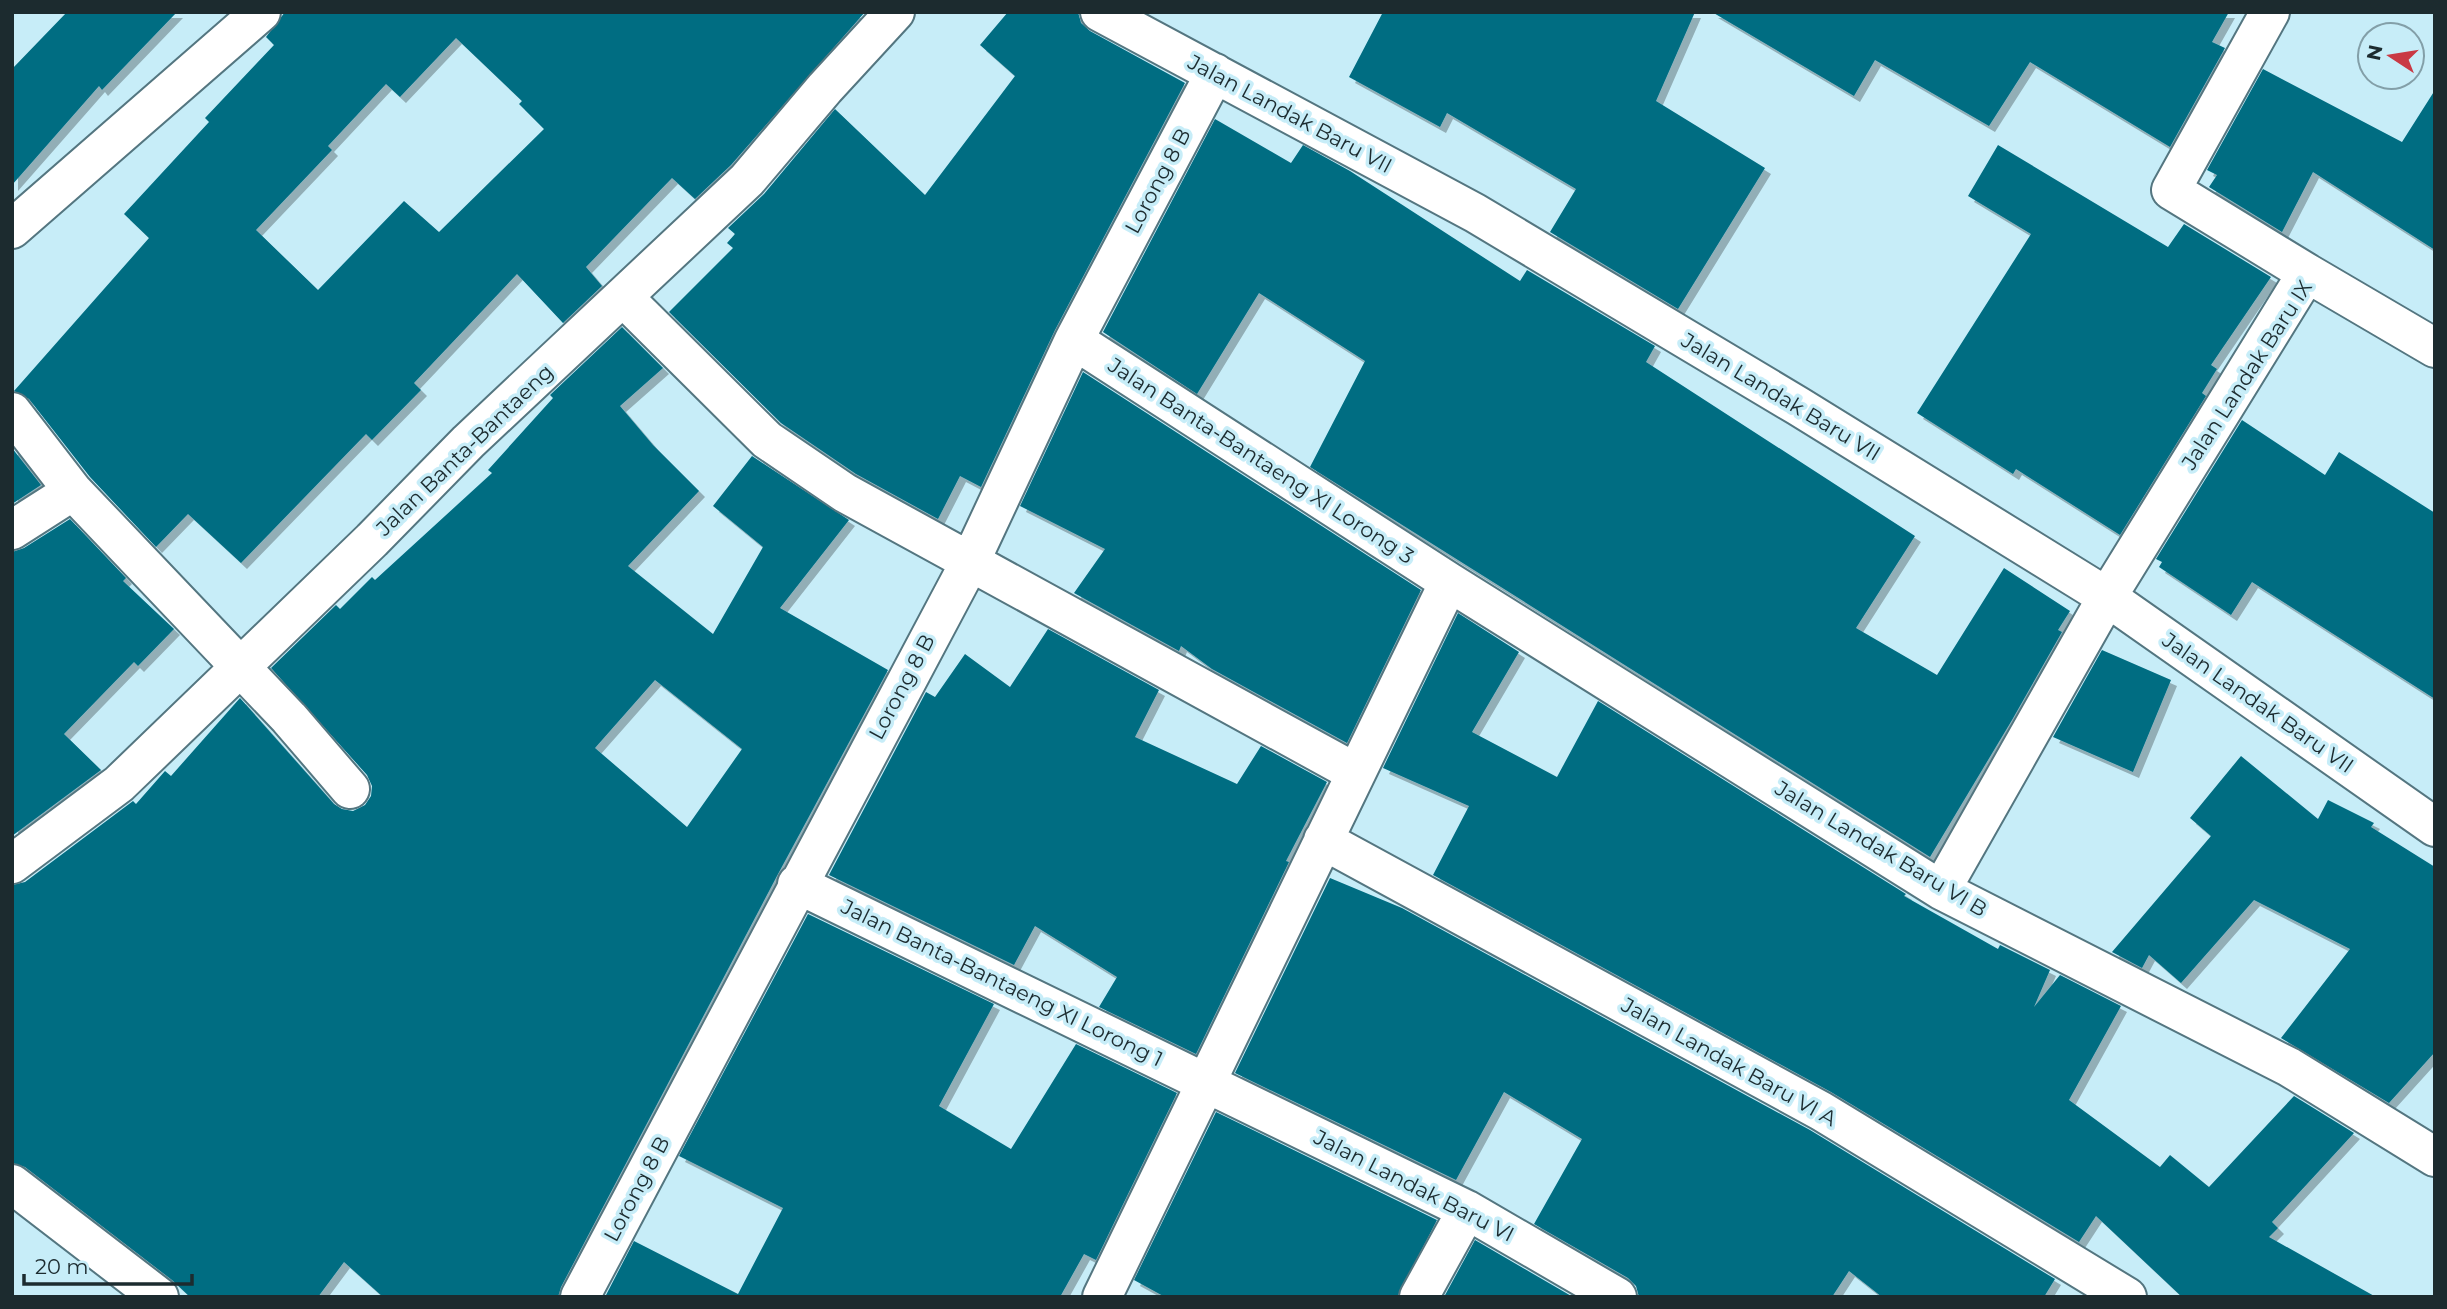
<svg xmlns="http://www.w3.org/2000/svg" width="2447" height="1309" font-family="Montserrat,sans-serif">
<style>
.building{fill:#036d82;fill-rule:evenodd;filter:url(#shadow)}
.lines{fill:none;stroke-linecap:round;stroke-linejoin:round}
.street-casing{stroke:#547680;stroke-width:42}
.secondary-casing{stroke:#547680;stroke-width:42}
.street{stroke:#fff;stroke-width:38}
.secondary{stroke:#fff;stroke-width:38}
.labels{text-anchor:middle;stroke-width:7;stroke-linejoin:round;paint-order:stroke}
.street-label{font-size:21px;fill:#1c2b2f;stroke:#c7edf8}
</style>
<defs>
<filter id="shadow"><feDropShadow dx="6" dy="6" stdDeviation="0" flood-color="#0004"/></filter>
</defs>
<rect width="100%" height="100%" fill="#c7edf8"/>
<!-- building -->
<path class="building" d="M67 12H177L102 90 99 86 12 185V69Z
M285 12H865L731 165 695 199 672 178 586 267 602 286 563 323 517 274 414 383 421 390 372 440 366 434 241 563 188 514 156 547 90 477 29 399 14 391 149 238 124 214 209 122 205 118 274 45 266 37ZM456 38 522 101 519 104 544 129 439 232 404 201 318 290 256 230 332 150 328 146 386 84 400 97Z
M1008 12H1078L1081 23 1090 31 1185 83 1055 330 981 487 960 476 938 519 856 474 781 423 669 312 733 248 727 243 735 234 728 228 764 194 835 109 925 195 1015 76 980 45Z
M1383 12H1695L1656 101 1765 168 1678 309 1550 232 1576 189 1447 113 1440 127 1349 77Z
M1712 12H2229L2212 42 2225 48 2170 147 2030 62 1989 126 1875 60 1854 96Z
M2263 69 2402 142 2435 90V250L2313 172 2282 232 2209 187 2217 175 2207 170Z
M1215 119 1291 163 1303 145 1350 171 1520 281 1527 270 1655 346 1646 362 1915 536 1856 628 1937 675 2004 568 2070 611 2058 630 2062 632 2012 720 1930 857 1310 467 1365 361 1259 293 1197 394 1103 332Z
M1998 145 2168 247 2184 224 2271 277 2211 365 2217 369 2202 393 2206 396 2120 535 2016 469 2013 474 1917 413 2031 234 1968 196Z
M622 327 663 368 620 406 653 445 699 491 628 566 713 634 763 547 713 506 752 456 849 520 780 608 888 670 778 874 561 1287 558 1297H383L344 1262 318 1297H190L172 1280 25 1167 12 1163V885L25 882 133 801 136 804 165 771 171 776 240 698 334 804 342 809 353 811 365 805 371 796 372 786 367 775 271 668 336 605 340 609 372 577 375 580 492 473 488 470 553 398 550 395ZM655 680 742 749 687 827 595 748Z
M1083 372 1421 590 1347 743 1212 669 1181 646 1179 651 1074 593 1105 549 1020 506Z
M2242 420 2325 475 2339 452 2435 513V699L2252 582 2231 615 2159 567 2162 562 2156 559Z
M12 448 41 485 12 504Z
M70 519 126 578 123 581 174 629 138 666 134 662 64 734 101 770 12 836V552L24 548Z
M1458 613 1519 652 1472 732 1557 777 1598 701 1906 894 1904 896 1998 949 2000 945 2050 970 2034 1007 2060 975 2121 1006 2069 1100 2160 1167 2170 1155 2209 1187 2294 1096 2354 1133 2272 1222 2278 1228 2269 1237 2376 1297H2182L2096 1216 2079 1242 1831 1092 1433 875 1469 806 1383 768Z
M1048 629 1159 690 1135 737 1237 784 1261 746 1327 782 1286 861 1289 862 1196 1054 1099 1007 1117 977 1035 926 1014 965 829 875 926 692 935 697 965 654 1010 687Z
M2102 650 2171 680 2133 772 2053 737Z
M2241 756 2318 819 2328 800 2374 823 2371 827 2435 867V1052L2389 1103 2281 1038 2350 949 2254 900 2181 983 2149 955 2142 968 2112 952 2211 836 2190 818Z
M1330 878 1402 908 1810 1130 2055 1279 2044 1297H1882L1849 1271 1832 1297H1639L1636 1286 1628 1278 1534 1224 1582 1139 1504 1092 1456 1180 1235 1073Z
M808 914 994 1004 939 1106 1011 1149 1076 1044 1177 1093 1096 1260 1084 1254 1060 1297H605L634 1241 738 1294 783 1208 679 1156Z
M1216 1112 1437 1220 1397 1297H1165L1134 1280Z
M1475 1240 1573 1297H1444Z"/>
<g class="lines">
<!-- street casing -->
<g class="street-casing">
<path id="street" d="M1100 12 1475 213 1798 406 2107 597 2435 827
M2270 12 2171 190 2307 273
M12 229 261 12
M624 298 767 440 845 493 1356 773
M1074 340 1449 582 1941 890 2289 1067 2435 1157
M12 412 73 491 289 718 350 789
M12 530 73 491
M1323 840 1821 1111 2127 1297
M797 884 1467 1210 1617 1297
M1941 890 2107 597 2307 273 2435 348
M12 1184 159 1297
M580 1297 970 562 1074 340 1215 73
M1102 1297 1449 582
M1419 1297 1467 1210"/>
</g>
<!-- secondary casing -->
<g class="secondary-casing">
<path id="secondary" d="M12 864 119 784 372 540 468 442 747 180 825 88 895 12"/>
</g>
<!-- street -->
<use href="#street" class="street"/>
<!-- secondary -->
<use href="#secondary" class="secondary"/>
</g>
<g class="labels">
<!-- street labels -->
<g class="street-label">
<text transform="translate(1290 114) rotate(28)" y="7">Jalan Landak Baru VII</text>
<text transform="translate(1158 181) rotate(-62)" y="7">Lorong 8 B</text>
<text transform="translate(2247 375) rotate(-57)" y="7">Jalan Landak Baru IX</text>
<text transform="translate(1781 397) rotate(31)" y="7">Jalan Landak Baru VII</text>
<text transform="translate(465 450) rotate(-44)" y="7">Jalan Banta-Bantaeng</text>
<text transform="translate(1261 461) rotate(33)" y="7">Jalan Banta-Bantaeng XI Lorong 3</text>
<text transform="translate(902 687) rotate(-62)" y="7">Lorong 8 B</text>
<text transform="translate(2258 703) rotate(35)" y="7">Jalan Landak Baru VII</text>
<text transform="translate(1881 849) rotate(31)" y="7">Jalan Landak Baru VI B</text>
<text transform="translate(1002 983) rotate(26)" y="7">Jalan Banta-Bantaeng XI Lorong 1</text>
<text transform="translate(1729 1062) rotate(29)" y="7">Jalan Landak Baru VI A</text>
<text transform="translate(1414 1186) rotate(27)" y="7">Jalan Landak Baru VI</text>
<text transform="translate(637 1189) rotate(-62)" y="7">Lorong 8 B</text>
</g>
</g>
<!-- border -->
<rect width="2447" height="1309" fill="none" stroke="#1c2b2f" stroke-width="28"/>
<!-- north arrow -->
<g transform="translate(2391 56) rotate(282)"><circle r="33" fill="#c7edf8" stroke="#839fa8" stroke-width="2"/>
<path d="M0-5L12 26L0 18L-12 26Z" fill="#c93944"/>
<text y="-10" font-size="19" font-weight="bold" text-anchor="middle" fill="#1c2b2f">N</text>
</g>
<!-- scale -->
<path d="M24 1274v10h168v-10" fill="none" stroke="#1c2b2f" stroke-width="3.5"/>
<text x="35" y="1274" font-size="21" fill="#1c2b2f" stroke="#c7edf8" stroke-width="5" paint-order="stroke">20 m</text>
</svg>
